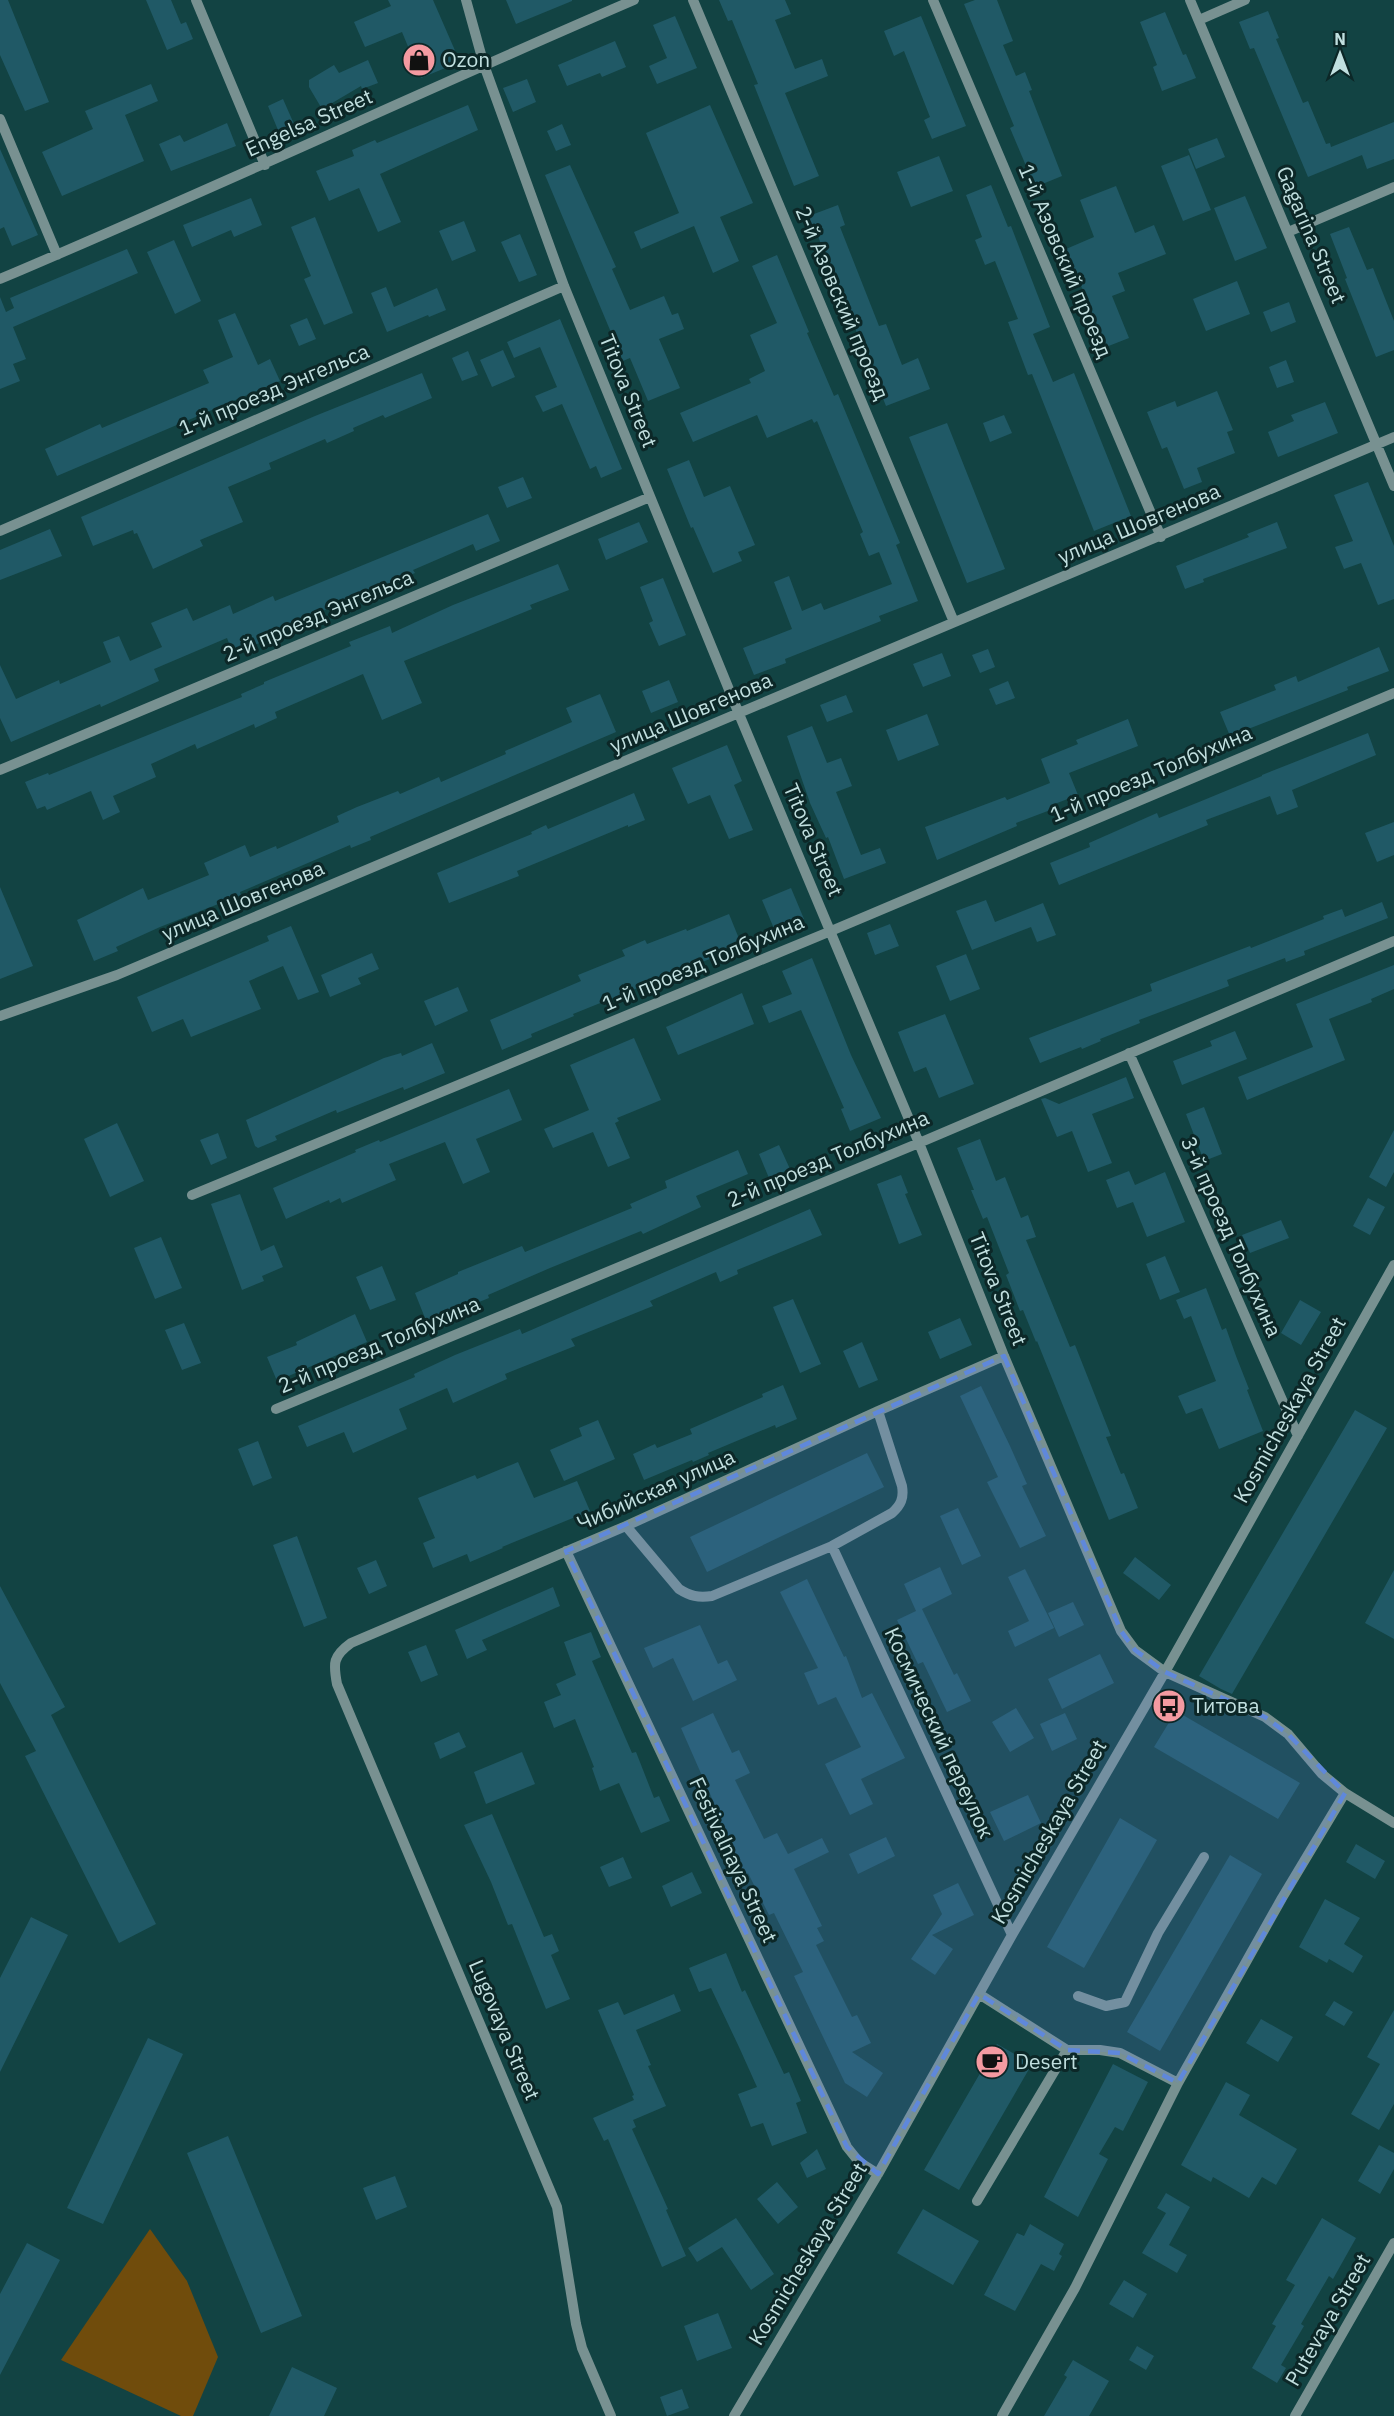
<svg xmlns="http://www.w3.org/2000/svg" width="1394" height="2416" font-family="'IBM Plex Sans',sans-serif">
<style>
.green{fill:#704c0c}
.building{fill:#205966}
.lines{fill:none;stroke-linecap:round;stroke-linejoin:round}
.minor{stroke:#789191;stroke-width:10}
.marked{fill:#5f88db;fill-opacity:0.2;stroke:#5f88db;stroke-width:4.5;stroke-dasharray:12 8;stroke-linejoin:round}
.labels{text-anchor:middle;stroke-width:6;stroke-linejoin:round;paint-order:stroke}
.poi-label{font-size:21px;fill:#c1dfdf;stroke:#0c2727;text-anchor:start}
.street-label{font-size:21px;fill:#c1dfdf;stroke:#0c2727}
</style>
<rect width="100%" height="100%" fill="#124343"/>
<!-- green -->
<path class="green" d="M150 2229 187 2281 218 2357 193 2416H181L61 2360Z"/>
<!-- building -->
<path class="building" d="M0 0H8L49 102 25 111 0 55Z
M146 0H171L181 24 186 22 193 39 167 50Z
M388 0H433L460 62 421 78 402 32 365 47 354 22 391 6Z
M506 0H572V1L516 24Z
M719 0H785L791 14 775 20 795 69 822 59 828 76 785 93 819 176 794 186 754 85 758 84 732 20 728 21Z
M975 0H997L1013 41 1003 45 1016 76 1025 72 1032 90 1029 91 1062 176 1035 187 1010 128 1014 126 964 4Z
M1268 11 1279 38 1276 39 1303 103 1308 101 1326 144 1330 143 1331 147 1394 122V159L1367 169 1362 155 1308 177 1254 48 1250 49 1239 22Z
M1165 12 1183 55 1186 54 1196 78 1162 91 1153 67 1157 65 1140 22Z
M675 16 697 68 657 84 649 66 667 58 653 25Z
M921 16 966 126 932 139 924 120 930 117 904 51 894 56 884 31Z
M615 41 626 67 602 77 600 73 567 86 558 65Z
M368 60 378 83 362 89 361 86 322 109 309 87V80L334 65 339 73Z
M527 79 536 102 513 112 503 88Z
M151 84 158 101 125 115 144 161 62 196 42 152 93 129 85 111Z
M283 99 294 124 278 130 268 106Z
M468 105 478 130 380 174 401 222 378 232 359 188 329 201 316 171 354 156 352 150 375 140 377 143Z
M710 105 753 203 720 217 739 261 713 273 694 226 641 249 634 232 679 213 646 133Z
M227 123 236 146 171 171 159 144 180 135 184 142Z
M562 124 571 145 556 151 547 131Z
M1217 138 1225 157 1196 169 1188 149Z
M0 149 38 235 12 246 4 227 0 229Z
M1189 155 1211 210 1183 221 1161 166Z
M939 156 953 191 911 207 897 172Z
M570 165 616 267 612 269 630 310 664 296 672 315 678 313 684 329 659 339 680 388 648 401 630 358 623 361 545 175Z
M991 185 1008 227 1011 226 1050 327 1033 334 1053 382 1074 373 1131 516 1094 531 1032 374 1028 375 1008 322 1018 319 995 261 985 265 975 240 982 237 966 195Z
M1116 186 1135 233 1154 225 1166 254 1118 273 1125 291 1112 296 1129 338 1106 347 1066 249 1094 237 1080 200Z
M1245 196 1267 248 1235 261 1214 208Z
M251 198 262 225 234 237 231 230 192 247 183 225Z
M838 205 845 225 840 227 879 326 886 324 902 365 918 358 930 389 886 406 851 318 849 319 839 295 818 236 814 237 806 217Z
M315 217 353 313 324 325 304 279 311 276 291 227Z
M464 221 476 251 452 261 439 231Z
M1349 227 1367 270 1373 268 1394 321V350L1376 357 1345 279 1347 278 1330 234Z
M520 234 537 275 519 282 501 242Z
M174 240 201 301 175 314 147 252Z
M127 249 138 273 13 327 26 359 13 364 20 381 0 389V297L6 312 14 308 10 298Z
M777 255 809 332 807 333 834 396 838 394 900 543 896 545 918 601 879 616 881 621 785 659 786 663 754 675 743 648 792 629 774 582 789 576 802 611 821 603 824 610 892 584 879 552 869 556 860 534 863 532 817 421 814 423 812 419 767 438 757 415 693 442 680 413 751 383 749 379 765 371 750 335 777 323 752 266Z
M1237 281 1250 314 1206 331 1193 299Z
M386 287 394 307 437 288 446 310 429 317 428 315 387 332 371 293Z
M1289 302 1296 322 1271 332 1263 312Z
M235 313 258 365 270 359 280 381 57 476 45 449 100 424 102 428 209 383 203 370 233 357 218 320Z
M307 318 316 339 299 346 290 325Z
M560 319 622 469 601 478 596 466 590 469 562 404 543 412 535 396 557 387 540 347 514 358 507 342Z
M503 350 515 377 492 387 480 360Z
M468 351 478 375 462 381 452 358Z
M1286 360 1294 382 1277 388 1269 367Z
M422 373 432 398 385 418 383 415 353 428 354 431 327 443 325 439 269 463 271 469 228 487 243 522 200 540 203 546 153 569 137 533 134 534 133 530 93 546 81 517 315 416Z
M1217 391 1233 430 1227 432 1235 453 1197 468 1202 482 1184 489 1167 447 1162 449 1147 412 1175 401 1177 407Z
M1325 402 1338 433 1278 457 1268 432 1294 421 1291 415Z
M1004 415 1012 433 990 442 983 423Z
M947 423 1005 569 967 583 909 437Z
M689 460 704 497 730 486 755 545 738 552 742 561 713 573 693 527 691 528 667 469Z
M523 477 532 498 507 508 498 487Z
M1368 482 1394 546V599L1378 605 1361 563 1344 569 1335 547 1353 541 1334 495Z
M488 514 500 541 476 551 473 544 413 570 415 573 286 626 288 631 233 654 227 638 154 669 159 681 101 707 100 704 11 742 0 718V665L16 699 59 680 60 684 111 662 103 642 119 636 130 661 162 647 151 623 187 608 193 621 230 605 233 614 273 596 275 601Z
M639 522 648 542 606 560 598 539Z
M1277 522 1287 548 1203 579 1204 582 1185 589 1176 566 1249 537 1247 534Z
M50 529 62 556 0 580V550Z
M558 564 569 590 530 605 532 609 404 661 422 703 382 720 363 674 275 712 277 718 255 728 254 724 197 749 195 744 151 764 156 777 113 796 120 812 103 820 91 791 47 810 45 806 37 809 25 782 48 773 49 775 242 697 241 694 264 684V682L351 646 349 642 390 626 392 633 453 605Z
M663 578 686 635 659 646 649 623 653 621 640 587Z
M1379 647 1389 671 1347 687 1348 690 1230 736 1220 712 1276 690 1274 685 1296 676 1298 682Z
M988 649 995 667 980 673 972 655Z
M942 653 951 676 923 687 913 664Z
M669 680 678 702 651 713 642 691Z
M1008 681 1015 698 996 705 989 689Z
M600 694 616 732 370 837 371 840 351 848 350 845 240 892 241 895 160 927 116 947 118 951 94 961 77 920 143 888 148 900 209 875 204 863 245 845 250 857 276 846 277 849 339 822 337 816 357 807 398 791 400 794 439 777 441 782 506 754 505 751 572 722 566 708Z
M846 695 853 712 827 722 820 705Z
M927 714 939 745 898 761 886 730Z
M1128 719 1138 746 1069 773 1078 795 1052 805 1053 809 1016 823 1017 826 937 860 925 827 1005 797 1007 800 1050 783 1041 759 1078 744 1076 740Z
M812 726 827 763 841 758 852 786 836 792 861 855 880 848 886 863 844 879 828 837 826 838 810 803 787 736Z
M1368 733 1376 755 1292 790 1298 807 1277 815 1270 796 1206 820 1208 825 1059 885 1050 863 1090 847 1089 843 1157 813 1159 818 1199 802 1262 776V775Z
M727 745 742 781 734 785 753 830 729 839 710 795 688 804 672 768Z
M634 793 645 820 628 827V825L517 871 519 876 449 903 437 873 532 834 531 832 546 825 548 829Z
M1394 822V855L1377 862 1365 833Z
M0 887 33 966 0 979Z
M791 888 804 919 775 931 762 900Z
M986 900 995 922 1043 903 1056 935 1037 942 1031 927 972 950 956 911Z
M1382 902 1388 918 1304 951 1305 955 1286 962 1285 958 1227 980 1229 986 1139 1020 1140 1023 1100 1039 1101 1041 1082 1049 1081 1047 1040 1063 1029 1038 1152 991 1150 984 1250 946 1251 948 1324 919 1323 916 1342 909 1345 917Z
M729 914 742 946 573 1014 574 1016 531 1034 532 1037 502 1050 490 1020 581 981 578 975 625 956 622 950 645 940 647 944 686 929 687 931Z
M890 924 899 946 875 955 867 933Z
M291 926 319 992 298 1000 283 966 249 981 261 1009 191 1037 183 1019 152 1032 137 997 269 941 267 936Z
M372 953 379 969 358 978 361 984 330 997 321 975Z
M966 954 980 989 950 1001 936 966Z
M812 958 851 1055 881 1118 850 1131 841 1109 844 1108 801 1010 769 1023 762 1006 792 994 782 971Z
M1394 965V989L1371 999 1372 1002 1329 1019 1345 1060 1247 1100 1238 1077 1313 1047 1296 1004Z
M458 987 468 1011 435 1026 424 1001Z
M742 993 754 1024 678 1055 666 1027Z
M945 1014 974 1084 939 1098 926 1067 914 1072 898 1032Z
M1235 1031 1247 1059 1182 1085 1173 1061 1212 1046 1210 1041Z
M634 1038 661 1100 617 1118 619 1121 615 1123 630 1158 608 1167 593 1132 553 1148 544 1129 589 1110 570 1065Z
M432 1043 445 1073 404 1090 403 1087 337 1113 336 1110 275 1136 277 1140 258 1148 255 1146 246 1120 384 1058 401 1053 402 1056Z
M1126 1077 1134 1098 1092 1114 1112 1163 1088 1172 1072 1131 1057 1137 1041 1099 1045 1098 1059 1104Z
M509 1089 522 1120 476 1139 490 1172 463 1184 445 1142 389 1164 396 1180 342 1203 340 1198 330 1203 329 1200 286 1219 273 1188 356 1152 355 1150 379 1140 380 1142Z
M1204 1107 1222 1154 1204 1161 1186 1114Z
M117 1123 144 1181 110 1197 84 1139Z
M1394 1130V1172L1386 1187 1369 1177Z
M218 1133 227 1158 211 1165 200 1140Z
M980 1139 996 1181 1005 1177 1021 1218 1028 1215 1036 1237 1026 1240 1070 1347 1075 1345 1111 1436 1106 1437 1121 1474 1124 1473 1138 1508 1109 1520 1037 1341 1036 1342 1023 1310 1020 1311 1006 1275 1009 1273 987 1217 983 1219 971 1190H974L957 1148Z
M779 1145 790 1169 769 1178 759 1154Z
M738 1150 748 1174 696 1196 701 1207 643 1234 641 1231 550 1268 488 1295 489 1298 427 1323 415 1293 458 1274V1272L522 1246 525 1252 632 1208 630 1204 667 1188 665 1181Z
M1129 1171 1135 1185 1165 1172 1185 1222 1147 1237 1133 1202 1117 1208 1106 1180Z
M901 1175 908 1193 905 1194 922 1235 899 1244 877 1184Z
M240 1194 261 1251 274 1245 283 1267 262 1276 264 1281 242 1290 211 1204Z
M1368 1198 1385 1207 1370 1235 1353 1226Z
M810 1209 822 1235 737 1270 738 1274 720 1282 716 1272 650 1301 653 1306 571 1339 575 1346 505 1374 507 1379 453 1403 447 1388 399 1409 407 1429 353 1453 344 1432 307 1447 298 1426 415 1377 414 1374 455 1355 520 1329 522 1334Z
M1281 1220 1289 1238 1250 1253 1242 1235Z
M161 1237 182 1288 155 1299 134 1248Z
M1165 1256 1180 1292 1160 1300 1146 1264Z
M382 1266 396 1300 370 1310 356 1277Z
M1206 1288 1222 1330 1226 1328 1236 1356 1249 1389 1247 1390 1263 1431 1219 1449 1202 1408 1186 1414 1178 1396 1216 1381 1191 1316 1184 1319 1176 1300Z
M793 1299 821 1364 800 1373 773 1307Z
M1300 1300 1321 1312 1301 1345 1281 1333Z
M355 1314 367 1342 277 1381 267 1357 297 1345 296 1342Z
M960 1318 972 1345 940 1359 928 1332Z
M184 1323 201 1363 182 1370 165 1330Z
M862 1342 878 1380 859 1388 843 1351Z
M783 1385 797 1419 776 1428 775 1425 708 1453 709 1455 693 1462 692 1460 644 1480 633 1454 655 1444 657 1448 692 1434 690 1429 763 1397 762 1394Z
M981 1386 1010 1446 1027 1484 1022 1486 1046 1536 1020 1548 987 1482 998 1477 960 1396Z
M1355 1410 1387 1428 1232 1694 1221 1689 1199 1676Z
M598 1420 615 1459 564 1481 550 1450 582 1436 579 1428Z
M258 1441 272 1478 253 1486 238 1449Z
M867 1453 884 1487 707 1572 690 1537Z
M518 1462 534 1498 577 1481 590 1511 502 1547 503 1548 470 1562 467 1554 433 1568 423 1543 435 1538 418 1498 475 1475 477 1479Z
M958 1508 981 1556 962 1565 940 1516Z
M297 1536 327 1618 304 1627 273 1545Z
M1135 1557 1171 1585 1159 1600 1123 1573Z
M376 1560 387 1586 369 1594 357 1568Z
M940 1567 952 1594 922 1609 954 1675 957 1673 971 1701 947 1712 923 1662 918 1664 897 1620 916 1611 904 1584Z
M1025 1569 1054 1628 1015 1647 1008 1631 1029 1621 1008 1577Z
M1394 1570V1639L1365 1623Z
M807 1579 844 1657 846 1656 862 1698 872 1693 905 1758 861 1779 873 1804 850 1815 825 1764 861 1747 836 1697 818 1705 804 1673 818 1668 780 1592Z
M0 1586 65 1707 51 1715 156 1924 119 1943 25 1756 36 1751 0 1683Z
M553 1587 560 1606 482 1640 487 1650 467 1659 455 1630Z
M1073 1602 1084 1625 1059 1637 1048 1613Z
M700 1625 718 1664 727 1660 737 1680 693 1701 673 1658 653 1668 644 1648Z
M591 1632 601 1657 592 1661 632 1753 636 1752 654 1798 659 1796 670 1821 641 1833 619 1783 600 1791 592 1768 594 1767 575 1719 554 1728 544 1702 561 1695 556 1684 576 1675 564 1642Z
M426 1645 438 1675 421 1682 408 1652Z
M1100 1654 1114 1683 1062 1709 1048 1679Z
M1016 1708 1034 1738 1010 1752 992 1722Z
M1176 1711 1300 1783 1278 1819 1154 1747Z
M713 1713 732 1753 739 1750 750 1773 735 1780 764 1839 777 1833 788 1854 822 1838 829 1852 794 1869 822 1926 817 1928 824 1941 816 1945 852 2017 857 2015 871 2043 852 2052 883 2073 867 2097 845 2083 794 1976 803 1972 774 1913 769 1915 748 1873 745 1875 716 1813 718 1812 681 1728Z
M1065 1713 1077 1739 1052 1751 1040 1724Z
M459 1732 466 1747 440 1759 434 1743Z
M522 1752 535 1784 486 1804 474 1772Z
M1028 1795 1041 1823 1004 1841 990 1812Z
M492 1814 544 1937 552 1934 559 1951 551 1955 570 1999 546 2009 512 1924 508 1925 491 1882 464 1825Z
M1120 1818 1157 1840 1084 1968 1047 1947Z
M886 1837 895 1856 858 1874 849 1854Z
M1356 1844 1385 1861 1375 1879 1346 1862Z
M1230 1855 1262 1874 1160 2051 1127 2032Z
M623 1857 632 1878 609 1887 600 1867Z
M692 1872 702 1893 671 1907 662 1886Z
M958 1883 974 1915 932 1935 953 1949 935 1975 911 1959 942 1914 933 1895Z
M1325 1899 1360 1918 1344 1944 1363 1956 1353 1973 1329 1959 1327 1963 1299 1947Z
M31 1917 68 1935 0 2072V1978Z
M726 1953 742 1992 745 1990 784 2074 789 2072 801 2101 796 2103 807 2133 772 2146 763 2123 751 2127 738 2094 757 2087 739 2047 711 1988 699 1992 689 1968Z
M674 1994 681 2011 636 2030 651 2065 648 2066 666 2106 633 2120 636 2127 632 2129 668 2209 666 2210 686 2256 662 2267 608 2139 604 2141 593 2118 634 2100 632 2096 634 2095 598 2010 618 2002 624 2015Z
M1334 2001 1353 2012 1344 2026 1325 2015Z
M1394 2010V2104L1379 2130 1351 2114 1380 2064 1367 2057Z
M1261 2019 1293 2037 1278 2062 1246 2043Z
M148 2038 183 2054 103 2224 67 2208Z
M997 2044 1032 2064 959 2190 924 2170Z
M1113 2064 1148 2082 1123 2131 1115 2127 1099 2154 1108 2159 1078 2217 1044 2197Z
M1226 2082 1250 2095 1239 2115 1297 2149 1276 2185 1262 2177 1249 2198 1213 2177 1211 2182 1181 2165Z
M228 2136 302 2316 261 2333 187 2153Z
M1379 2145 1394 2153V2169L1380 2194 1358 2181Z
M817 2149 826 2169 807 2178 800 2163Z
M395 2176 407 2207 376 2220 363 2188Z
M777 2182 798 2207 778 2224 757 2199Z
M1166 2193 1190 2207 1169 2245 1187 2255 1177 2273 1142 2253 1166 2213 1157 2208Z
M923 2209 979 2241 953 2285 897 2253Z
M736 2218 774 2274 751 2290 722 2247 697 2262 688 2248Z
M1322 2218 1356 2238 1333 2279 1329 2276 1301 2324 1304 2326 1281 2365 1286 2368 1277 2383 1252 2368 1276 2326 1272 2324 1295 2285 1286 2280Z
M1030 2224 1064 2244 1059 2254 1062 2256 1054 2271 1041 2264 1015 2311 984 2295 1017 2233 1024 2236Z
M27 2243 60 2260 0 2375V2294Z
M1124 2280 1147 2294 1133 2318 1109 2304Z
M718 2313 732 2348 697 2361 684 2326Z
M1137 2346 1154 2356 1146 2370 1129 2360Z
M1073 2360 1109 2381 1089 2416H1044L1067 2377 1064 2375Z
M292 2367 337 2388 324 2416H269Z
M682 2389 689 2408 667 2416 660 2397Z"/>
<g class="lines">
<!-- minor -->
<path class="minor" d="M196 0 265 165
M466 0 484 65 564 286 739 714 919 1143 1004 1356 1121 1631 1135 1650 1165 1672 1265 1717 1288 1734 1322 1774 1345 1793 1394 1823
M693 0 954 622
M933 0 1161 537
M1190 0 1394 486
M1199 20 1245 0
M0 119 57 255
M1288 232 1394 187
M0 279C213 189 422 91 634 0
M0 531 564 286
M0 770 650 497
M0 1016 117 975 1394 437
M1129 1053 1298 1436
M192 1195 831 931 1394 693
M276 1409 919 1143 1394 941
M626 1526 679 1589C690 1596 698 1598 712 1596L832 1546 892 1513C901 1505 904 1498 902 1486L878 1411
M832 1546 1012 1935
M566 1551 847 2147 859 2162 878 2174
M979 1994 1067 2050H1100L1120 2053 1178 2083
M1078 1996 1106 2006 1125 2002 1158 1933 1204 1857
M977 2201 1067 2050
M611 2416 582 2348 576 2324 557 2207 337 1684C333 1663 333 1656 351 1643L626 1526 878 1411 1004 1356
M734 2416 878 2174 1012 1935 1165 1672 1394 1265
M1002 2416 1075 2288 1178 2083 1282 1898 1345 1793
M1295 2416 1394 2243"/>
</g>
<!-- marked area -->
<path class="marked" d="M1004 1356 1121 1631 1135 1650 1165 1672 1265 1717 1288 1734 1345 1793 1178 2083 1120 2053 1067 2050 979 1994 878 2174 847 2147 566 1551Z"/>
<!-- icons -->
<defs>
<g id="shop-disc" transform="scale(1.725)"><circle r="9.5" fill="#f49aa1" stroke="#0c2727"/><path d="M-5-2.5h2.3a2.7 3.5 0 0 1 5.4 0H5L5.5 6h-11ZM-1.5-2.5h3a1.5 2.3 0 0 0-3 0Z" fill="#111"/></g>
<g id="bus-disc" transform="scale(1.725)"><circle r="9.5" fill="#f49aa1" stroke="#0c2727"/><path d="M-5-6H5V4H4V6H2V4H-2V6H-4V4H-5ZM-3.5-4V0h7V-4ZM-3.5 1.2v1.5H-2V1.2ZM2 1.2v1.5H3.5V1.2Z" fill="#111"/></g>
<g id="cafe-disc" transform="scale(1.725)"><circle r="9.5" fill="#f49aa1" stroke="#0c2727"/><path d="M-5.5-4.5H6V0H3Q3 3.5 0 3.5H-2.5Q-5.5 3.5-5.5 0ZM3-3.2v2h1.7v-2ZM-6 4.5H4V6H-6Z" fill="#111"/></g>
</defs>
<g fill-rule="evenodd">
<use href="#shop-disc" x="419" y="60"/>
<use href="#bus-disc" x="1169" y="1706"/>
<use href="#cafe-disc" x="992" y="2062"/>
</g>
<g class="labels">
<!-- poi labels -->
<g class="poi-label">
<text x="442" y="67">Ozon</text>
<text x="1192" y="1713">Титова</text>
<text x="1015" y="2069">Desert</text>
</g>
<!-- street labels -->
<g class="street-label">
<text transform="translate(309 123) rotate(-24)" y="7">Engelsa Street</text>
<text transform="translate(1311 235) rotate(67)" y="7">Gagarina Street</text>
<text transform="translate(1065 261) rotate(67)" y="7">1-й Азовский проезд</text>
<text transform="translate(842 303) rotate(67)" y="7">2-й Азовский проезд</text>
<text transform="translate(274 390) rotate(-23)" y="7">1-й проезд Энгельса</text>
<text transform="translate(628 391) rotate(68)" y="7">Titova Street</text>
<text transform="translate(1139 524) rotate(-23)" y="7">улица Шовгенова</text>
<text transform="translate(318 616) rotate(-23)" y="7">2-й проезд Энгельса</text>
<text transform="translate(691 713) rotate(-23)" y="7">улица Шовгенова</text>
<text transform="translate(1151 774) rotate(-23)" y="7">1-й проезд Толбухина</text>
<text transform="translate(813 840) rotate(67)" y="7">Titova Street</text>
<text transform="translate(243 901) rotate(-23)" y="7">улица Шовгенова</text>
<text transform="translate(703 963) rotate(-23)" y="7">1-й проезд Толбухина</text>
<text transform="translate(828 1159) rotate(-23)" y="7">2-й проезд Толбухина</text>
<text transform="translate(1231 1237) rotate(66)" y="7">3-й проезд Толбухина</text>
<text transform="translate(998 1289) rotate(68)" y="7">Titova Street</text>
<text transform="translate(379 1345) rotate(-23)" y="7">2-й проезд Толбухина</text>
<text transform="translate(1290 1410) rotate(-61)" y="7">Kosmicheskaya Street</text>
<text transform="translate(656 1490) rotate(-24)" y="7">Чибийская улица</text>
<text transform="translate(939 1733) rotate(65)" y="7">Космический переулок</text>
<text transform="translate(1049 1832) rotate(-60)" y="7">Kosmicheskaya Street</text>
<text transform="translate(733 1860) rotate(65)" y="7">Festivalnaya Street</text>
<text transform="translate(504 2030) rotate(67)" y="7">Lugovaya Street</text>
<text transform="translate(808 2254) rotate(-59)" y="7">Kosmicheskaya Street</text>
<text transform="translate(1328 2320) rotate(-60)" y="7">Putevaya Street</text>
</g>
</g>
<!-- north arrow -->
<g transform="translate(1340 54)" stroke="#0c2727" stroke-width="4.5" paint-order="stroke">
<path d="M0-4.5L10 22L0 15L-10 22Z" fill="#c1dfdf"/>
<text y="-9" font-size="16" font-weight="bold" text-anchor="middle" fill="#c1dfdf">N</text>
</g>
</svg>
